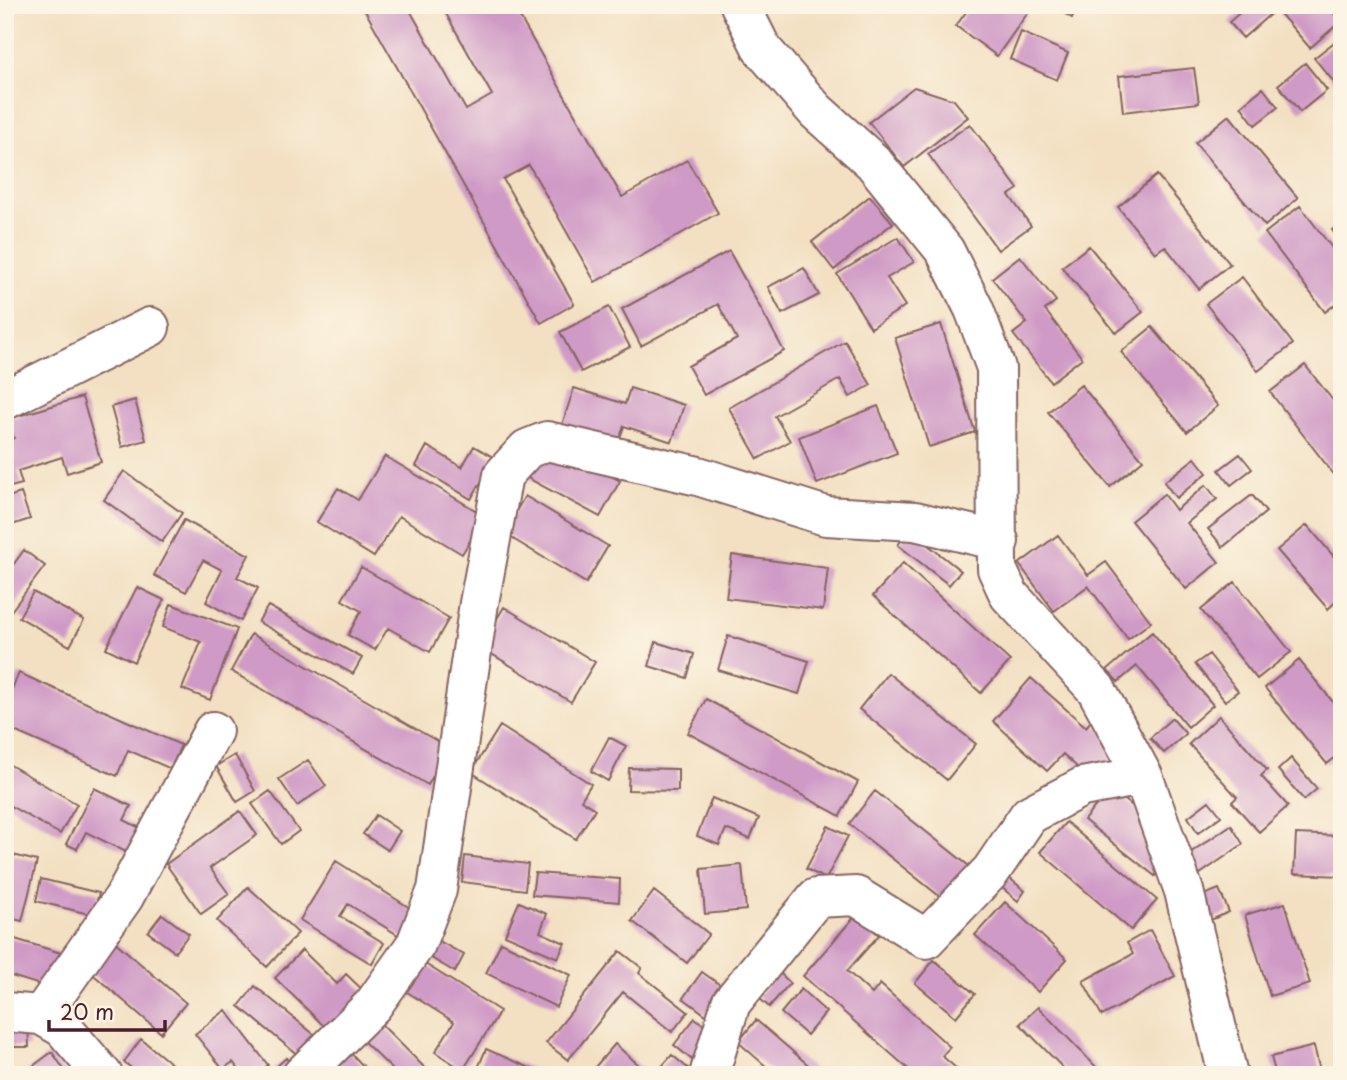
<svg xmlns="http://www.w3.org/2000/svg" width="1347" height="1080" font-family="'Playpen Sans',sans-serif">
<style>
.building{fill:#cf9ac6}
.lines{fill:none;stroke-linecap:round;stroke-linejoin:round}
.minor-casing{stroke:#856360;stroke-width:42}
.minor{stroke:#fff;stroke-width:38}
</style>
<rect width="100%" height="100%" fill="#fcf5e5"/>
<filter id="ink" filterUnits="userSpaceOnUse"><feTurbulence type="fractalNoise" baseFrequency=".0143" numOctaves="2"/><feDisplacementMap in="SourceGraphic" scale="14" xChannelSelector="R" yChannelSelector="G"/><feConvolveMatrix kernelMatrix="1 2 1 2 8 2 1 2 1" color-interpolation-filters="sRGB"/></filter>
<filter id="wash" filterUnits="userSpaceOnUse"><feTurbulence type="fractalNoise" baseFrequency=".00686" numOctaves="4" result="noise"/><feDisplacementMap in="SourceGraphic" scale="28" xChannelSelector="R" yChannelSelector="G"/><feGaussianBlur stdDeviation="1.57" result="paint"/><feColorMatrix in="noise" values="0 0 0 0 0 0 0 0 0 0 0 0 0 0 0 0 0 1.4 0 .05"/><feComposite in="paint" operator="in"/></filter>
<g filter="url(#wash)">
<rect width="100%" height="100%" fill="#f3e0c2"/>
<g id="blocks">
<!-- building -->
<path class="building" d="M367 5H407L466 110 492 95 441 5H513L622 197 687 160 718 213 595 282 529 165 503 179 574 304 541 323 363 7Z
M971 5H1021L1029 11 997 56 956 26Z
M1056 5H1079L1072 18 1054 7Z
M1249 5H1327L1341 21 1310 48 1276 9 1243 38 1229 22Z
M1021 32 1068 53 1057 80 1010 59Z
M1342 36V92L1314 58Z
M1305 63 1327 90 1300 112 1278 85Z
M1194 68 1199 103 1123 112 1119 76Z
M914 87 954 100 968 117 904 167 869 122Z
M1263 88 1278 107 1255 125 1241 106Z
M1229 115 1298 198 1265 226 1195 143Z
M970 124 1018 189 1009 195 1031 226 998 250 928 154Z
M1157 175 1230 264 1199 289 1165 246 1155 253 1118 207Z
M870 196 893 223 834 270 812 242Z
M1300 206 1342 261V299L1325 312 1265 233Z
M1342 223V243L1332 230Z
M898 237 914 262 887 278 905 306 871 328 837 274Z
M1089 246 1143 312 1116 333 1062 267Z
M729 251 784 351 704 395 688 366 737 339 718 304 641 346 622 309Z
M1020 256 1056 301 1045 310 1082 358 1051 382 1013 334 1027 323 992 278Z
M804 268 819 295 782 314 768 287Z
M1242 277 1293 344 1258 371 1206 304Z
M609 307 630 347 581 372 560 332Z
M941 324 975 432 929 447 895 338Z
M1152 327 1218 406 1187 432 1121 352Z
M845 341 871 385 850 397 840 379 775 416 790 441 758 459 729 408Z
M1305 365 1342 412V485L1270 392Z
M1081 385 1143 460 1110 487 1048 412Z
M574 388 625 404 630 388 684 405 672 442 624 426 616 449 560 431Z
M82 397 101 462 67 473 62 457 18 471 22 484 7 488 5 440 14 438 8 419Z
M135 400 146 440 122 447 111 407Z
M878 406 897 453 817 484 799 437Z
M427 446 462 467 474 446 495 458 471 499 416 466Z
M537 449 583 460 620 481 600 517 520 474Z
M1240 454 1252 469 1231 485 1219 470Z
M385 456 485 516 462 554 399 516 374 557 317 522 338 488 358 500Z
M1195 458 1207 473 1176 498 1164 482Z
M124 471 182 513 162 542 104 500Z
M1206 485 1217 499 1187 523 1219 562 1186 589 1131 521 1164 494 1176 510Z
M21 493 30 519 12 525 5 498Z
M1252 495 1266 512 1223 547 1208 529Z
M525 496 608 546 586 583 503 533Z
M184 520 249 555 237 577 258 588 241 621 206 602 222 570 203 560 186 592 154 575Z
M1307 525 1342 566V596L1328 609 1277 550Z
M909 530 961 571 949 585 898 545Z
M1058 535 1088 575 1106 562 1151 622 1128 639 1088 586 1054 611 1019 564Z
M24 550 45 566 5 619V576Z
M732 555 828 568 823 610 726 598Z
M903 563 1010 661 981 693 873 596Z
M361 567 449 618 430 652 388 628 375 650 348 635 361 611 342 600Z
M1235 582 1291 652 1257 679 1201 610Z
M137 587 164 600 134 662 106 648Z
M33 592 84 620 70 646 19 617Z
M171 604 237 629 210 700 182 689 201 642 163 627Z
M268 606 362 658 353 674 258 622Z
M504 607 595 662 571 702 480 647Z
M1152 632 1213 705 1188 727 1137 666 1118 682 1107 670Z
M251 634 449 748 428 785 231 671Z
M728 636 809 661 799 694 718 670Z
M656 642 694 654 687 678 649 666Z
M1209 654 1238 691 1225 701 1195 664Z
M1299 660 1342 713V752L1327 764 1265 688Z
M19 673 181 745 171 769 128 750 117 776 5 727V704Z
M888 673 976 744 947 780 859 709Z
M1031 678 1086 727 1091 721 1122 749 1093 782 1063 754 1047 771 993 721Z
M706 699 858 782 840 816 688 733Z
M1219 716 1267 770 1261 776 1288 806 1259 832 1232 802 1237 797 1189 744Z
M1172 718 1186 734 1164 753 1150 738Z
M500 726 591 784 581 800 595 809 576 839 471 772Z
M609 737 626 746 608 781 591 771Z
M235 755 255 791 237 802 216 766Z
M1291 758 1317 789 1304 800 1278 770Z
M308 760 326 786 297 806 279 779Z
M5 762 77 804 60 834 5 803Z
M629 768 678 769V791L628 790Z
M94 788 131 806 124 820 142 829 130 854 86 832 77 849 66 844Z
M1110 788 1145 816 1166 862 1155 876 1084 820Z
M270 791 299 831 281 844 252 804Z
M875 791 974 870 948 903 849 824Z
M712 798 759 818 750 839 726 829 719 845 697 836Z
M1209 801 1221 816 1198 833 1188 817Z
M240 811 257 835 210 868 229 894 201 914 166 864Z
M376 815 400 831 388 850 363 834Z
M1066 822 1157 900 1131 930 1040 852Z
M1231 825 1243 844 1200 874 1187 855Z
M828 826 848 836 826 879 806 869Z
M1296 834 1342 836V876L1294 874Z
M5 853 37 861 22 921 5 917 8 894H5Z
M465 856 528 864 525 890 462 882Z
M336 861 421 915 406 940 348 904 340 916 384 943 372 964 300 920Z
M742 865 746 910 705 914 701 869Z
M1002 872 1025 891 1018 901 995 882Z
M535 873 620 879 619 902 532 895Z
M41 879 99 893 93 915 36 901Z
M248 887 298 933 267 967 217 921Z
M1219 889 1229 912 1211 920 1201 896Z
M654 891 709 934 687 963 632 921Z
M519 902 547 914 540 932 565 943 558 958 505 935Z
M1005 902 1067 959 1038 992 975 935Z
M1285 903 1310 984 1270 996 1245 915Z
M162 914 189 934 175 952 148 932Z
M856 915 879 935 847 971 872 994 880 984 950 1047 942 1056 964 1075H915L803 976Z
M1150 930 1175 976 1102 1016 1083 981 1133 954 1127 943Z
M106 934 186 1003 161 1033 81 964Z
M5 936 61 953 50 988 5 974Z
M430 936 464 955 455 972 421 952Z
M501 942 571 975 556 1007 486 973Z
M302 950 337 984 346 974 369 996 332 1034 275 978Z
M620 951 642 968 639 973 688 1012 672 1032 623 992 568 1060 546 1043Z
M934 960 975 994 956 1017 915 983Z
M422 962 500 1011 463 1070 435 1052 454 1022 404 990Z
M702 972 726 989 706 1015 683 998Z
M779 972 790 983 769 1007 757 996Z
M255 986 322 1041 305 1061 239 1006Z
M801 989 826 1012 807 1035 781 1013Z
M1038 1007 1104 1075H1070L1020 1024Z
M226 1010 268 1065 256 1075H243L233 1062 223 1069 195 1034Z
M374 1017 425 1068 418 1075H398L357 1035Z
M695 1018 718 1036 696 1063 674 1045Z
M756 1020 820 1075H776L738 1042Z
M5 1022H28L29 1047H5Z
M141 1039 185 1075H140L124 1062Z
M615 1044 650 1075H588Z
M1314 1046 1321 1075H1276L1271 1057Z
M345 1047 372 1075H336L326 1064Z
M486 1049 535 1070 533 1075H475Z
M52 1052 68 1075H21Z
M672 1055 696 1075 656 1073Z
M286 1058 298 1072 295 1075H267Z"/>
</g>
</g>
<g filter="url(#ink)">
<use href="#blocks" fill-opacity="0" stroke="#856360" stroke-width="2"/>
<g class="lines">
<!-- minor casing -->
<g class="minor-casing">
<path id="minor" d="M740 5 762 49 816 111 873 162 945 251 974 309 996 368 997 569 1009 595 1096 689 1143 776 1184 891 1228 1075
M5 400 150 327
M5 1012 41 1015 63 1028 103 1075
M41 1015 124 897 213 731
M302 1075 373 1005 416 944 437 890 479 603 503 475 527 449 547 441 698 476 826 516 915 521 999 541
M709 1075 731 1003 816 898 856 896 926 939 991 871 1029 815 1082 787 1143 776"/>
</g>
<!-- minor -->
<use href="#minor" class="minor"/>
</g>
</g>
<!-- margin -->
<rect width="1347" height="1080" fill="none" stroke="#fcf5e5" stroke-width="28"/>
<!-- scale -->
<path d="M49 1020v10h116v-10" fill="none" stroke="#4a1f2b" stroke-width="3.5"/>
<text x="60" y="1020" font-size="21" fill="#4a1f2b" stroke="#fcf5e5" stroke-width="5" paint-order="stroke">20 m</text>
</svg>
